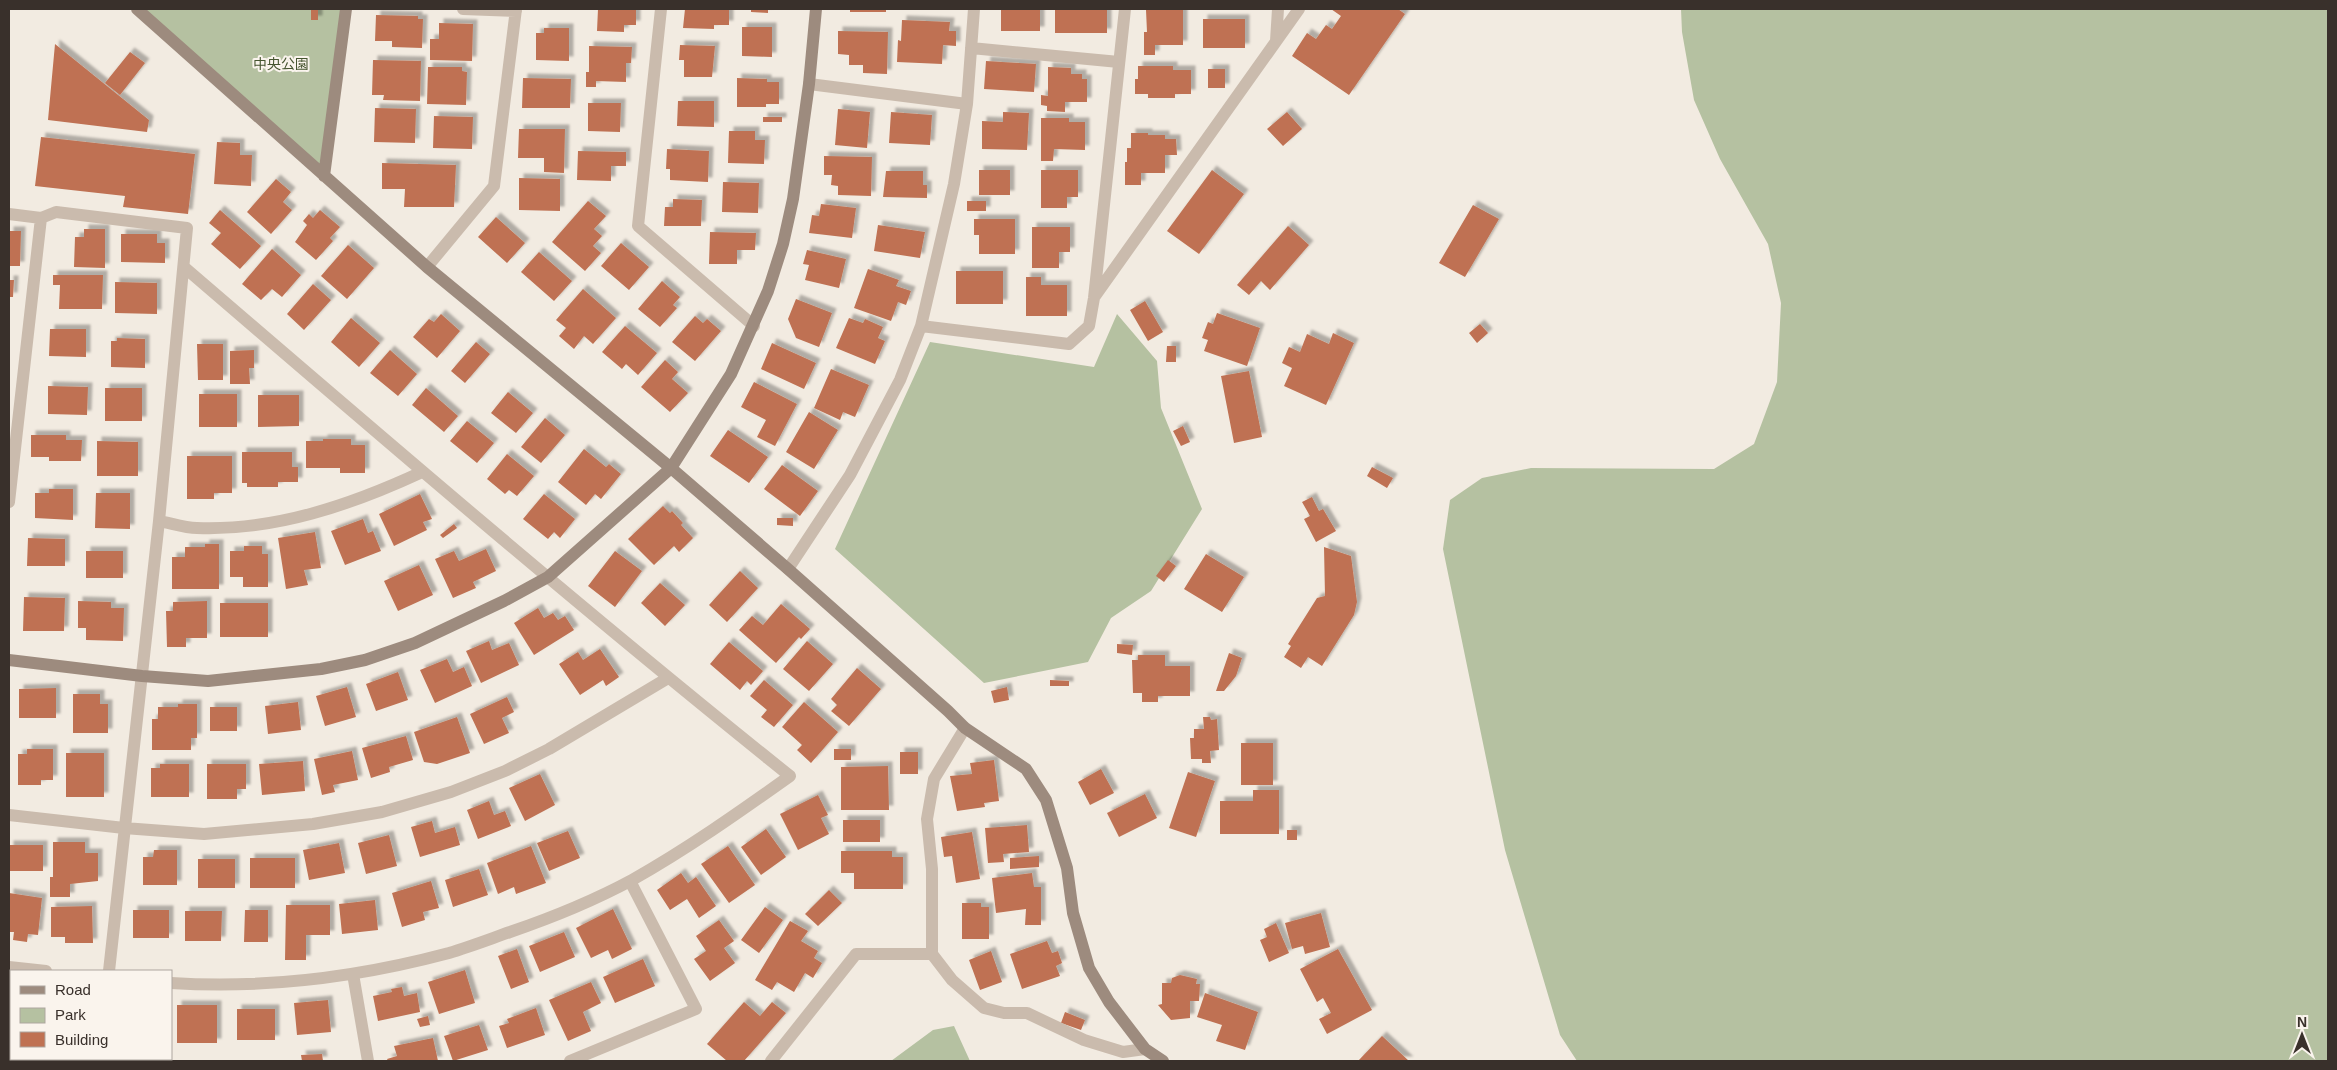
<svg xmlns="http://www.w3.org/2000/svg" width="2337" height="1070" font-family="Helvetica,'Noto Sans JP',sans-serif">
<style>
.green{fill:#b5c1a1}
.building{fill:#bf7152;filter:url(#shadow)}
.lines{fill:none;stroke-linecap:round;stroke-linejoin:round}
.street{stroke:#cabbad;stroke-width:12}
.secondary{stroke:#9d8b7e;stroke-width:12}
.labels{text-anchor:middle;stroke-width:4;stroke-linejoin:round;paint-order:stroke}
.park-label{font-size:14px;fill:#465530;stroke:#faf4ed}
</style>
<defs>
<filter id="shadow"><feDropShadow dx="4.5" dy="-4.5" stdDeviation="1" flood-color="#0004"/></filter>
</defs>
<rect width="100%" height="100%" fill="#f2ebe1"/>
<!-- green -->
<path class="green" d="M137 9H343L324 176Z
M1681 9H2328V1061H1577L1560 1035 1505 850 1443 549 1450 500 1482 478 1531 468 1714 469 1754 444 1777 382 1781 303 1768 244 1720 159 1694 100 1682 32Z
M1117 314 1157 361 1161 408 1202 509 1151 591 1111 618 1088 662 984 683 835 549 930 342 1094 367Z
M954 1026 970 1061H891L933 1030Z"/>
<!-- building -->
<path class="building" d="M311 9H318V20H311Z
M598 9H636V25H624V32L597 31Z
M685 9H729V25H714V29L683 28Z
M751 9H768V13L751 12Z
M850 9H886V12H850Z
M1001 9H1040V31H1001Z
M1055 9H1107V33H1055Z
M1331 9H1398L1405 14 1349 95 1292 56 1307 33 1316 39 1326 25 1332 29 1341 16Z
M1146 10H1183V45H1155V55H1144V32H1147Z
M376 15 418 16V19H423L422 48 392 47V41H375Z
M1203 19H1245V48H1203Z
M902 20 950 22 949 31H956V46L943 45 942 64 897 62 898 40 901 41Z
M439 23 473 24 472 61 430 60V39H439Z
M742 27H772V57L742 56Z
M544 28H569V61L536 60V33H544Z
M838 31 888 32 887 74 863 73V65H849V55L838 54Z
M55 44 149 120 147 132 48 120Z
M680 45 715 46 712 77H684V60H679Z
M589 46 632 47 631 63H626V82L596 81V87H586V72H589Z
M130 52 145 63 120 95 105 83Z
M373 60 421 61 420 101 383 100 384 95H372Z
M986 61 1036 64 1034 92 984 89Z
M1138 66H1173V70H1191V94H1175V98H1148V94H1135V79H1138Z
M428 67H462V71L467 72 466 105 427 104Z
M1048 67 1071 68V74H1082V79H1087V102H1065V112L1047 111V106L1041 105V95L1048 96Z
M1208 69H1225V88H1208Z
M523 78 571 79 570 108H522Z
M737 78 767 79V82H779V104H766V107H737Z
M678 101H714V127L677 126Z
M588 103H621L620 132 588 131Z
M375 108 416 109 415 143 374 142Z
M838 109 870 112 867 148 835 145Z
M891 112 932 115 930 145 889 143Z
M1003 112 1029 113 1027 150 982 149V121L1003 122Z
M1287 112 1302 129 1283 146 1267 129Z
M434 116 473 117 472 149 433 148Z
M763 117H782V122H763Z
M1041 118H1069V122H1085V150L1054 149 1053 161H1041Z
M519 129H565L564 173 544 172V158H518Z
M729 131H755V140H765L764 164 728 163Z
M1131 133H1148V135H1165V139H1176L1177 155H1165V173H1141V185H1125V162H1127V148H1131Z
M41 137 195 154 188 214 123 207 125 196 35 186Z
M217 142 240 143V155H252L251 186 214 184Z
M667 149 709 151 708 182 670 180V169H666Z
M578 151 626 152V166H611V181L577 180Z
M824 156 872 157 871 196 838 195V186L831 185 832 175H824Z
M382 163 456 165 454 207H404L405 189H382Z
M979 170H1010V195H979Z
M1041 170H1078V197H1067V208H1041Z
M1212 170 1244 194 1199 254 1167 231Z
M886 171H923V185H927V198L883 197Z
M519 178 560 179V211L519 210Z
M276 179 291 192 283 202 292 210 271 234 247 212Z
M723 182 759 183 758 213 722 212Z
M673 199 702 200 701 226H664L665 207H673Z
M588 201 606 216 594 229 602 236 593 246 601 253 585 271 552 242Z
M967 201H986V211H967Z
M821 204 856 208 852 238 809 233 812 215 819 216Z
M1473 205 1499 219 1465 277 1439 263Z
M220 210 261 246 240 269 211 244 221 233 209 223Z
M320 210 340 227 330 238 333 241 316 260 295 242 307 225 303 221 309 214 313 218Z
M496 217 525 243 507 263 478 237Z
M974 219H1015V254H979V235H974Z
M878 225 925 232 920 258 874 251Z
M1288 226 1309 245 1270 290 1261 281 1249 295 1237 285Z
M1032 227H1070V252H1059V268H1032Z
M84 229H105V268L74 267 75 237H84Z
M9 231H21L20 266H9Z
M710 232 756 233 755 250H737V264H709Z
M121 234H157V243H165V263L121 262Z
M621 243 649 267 629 290 601 266Z
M348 245 374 268 347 299 321 276Z
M272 249 301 275 282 297 272 289 261 300 242 284Z
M807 250 846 259 839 288 805 280 809 265 803 264Z
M539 252 572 281 554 301 521 272Z
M868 269 899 280 896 286 911 291 906 305 898 302 891 321 854 308Z
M956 271H1003V304H956Z
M53 275H103L102 309H59L60 285H53Z
M1026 277H1041V285H1067V316H1026Z
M9 280H14L13 297H9Z
M662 281 680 297 673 305 677 308 660 327 638 309Z
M115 282 157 283V314L115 313Z
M313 284 331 300 304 330 287 314Z
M583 289 616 318 593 344 584 336 574 349 559 336 566 328 556 320Z
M796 299 832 313 819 347 796 338 788 319Z
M1145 301 1163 332 1148 341 1130 310Z
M1217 313 1260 328 1247 366 1204 351 1208 340 1202 338 1208 322 1213 324Z
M441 314 460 331 437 358 413 337 429 319 434 322Z
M695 316 703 323 707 319 721 331 695 361 672 342Z
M351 318 380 343 359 367 331 342Z
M849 318 863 323 865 319 883 327 878 338 885 341 875 364 836 348Z
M1480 324 1488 333 1477 343 1469 333Z
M625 326 657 353 638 375 626 364 622 369 602 352Z
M50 329H86V357L49 356Z
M1333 333 1354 343 1326 405 1284 386 1292 368 1282 363 1289 347 1300 352 1307 334 1329 344Z
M117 338 145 339V368L111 367V341H117Z
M476 342 490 354 465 383 451 371Z
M772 343 816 363 804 389 761 369Z
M197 344H223V380H198Z
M1167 346H1176V362H1166Z
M254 350V368H249L250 384H230V351Z
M390 350 417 374 398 396 370 373Z
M665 360 678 372 672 379 688 393 670 412 641 387Z
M831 369 869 385 855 417 843 412 840 420 814 408Z
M1249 371 1262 437 1234 443 1221 376Z
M754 382 797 404 775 446 757 437 766 420 741 407Z
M48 386 88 387 87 415 48 414Z
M105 388H142V421H105Z
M426 388 458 416 444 432 412 405Z
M508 392 533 413 516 433 491 413Z
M199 394H237V427H199Z
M258 395H299V426L258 427Z
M809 412 838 430 814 469 786 452Z
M545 418 565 435 541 463 521 447Z
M467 421 494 443 477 463 450 441Z
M1183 426 1190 442 1181 446 1173 431Z
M728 430 768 457 749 483 710 456Z
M31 435H66V440H82L81 461H49V457H31Z
M323 439H351V445H365V473H340V468H306V441H323Z
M97 441 138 442V476H97Z
M584 449 606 467 609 464 621 474 601 499 595 494 586 505 558 482Z
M242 452H292V467H298V482H278V487H247V483H242Z
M507 454 534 476 517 496 509 490 505 494 487 479Z
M187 456H232V493H214V499H187Z
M782 465 818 491 800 516 764 489Z
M1372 467 1393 478 1387 488 1367 476Z
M49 489H73V520L35 518V493H49Z
M96 493H130V529L95 528Z
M420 494 432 519 423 522 427 530 394 546 379 514Z
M544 494 575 519 560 538 554 532 548 539 523 519Z
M1312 497 1319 511 1323 509 1336 531 1316 542 1304 519 1310 516 1302 502Z
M663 506 670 513 672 511 683 523 681 525 693 538 679 552 674 546 654 565 628 539Z
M777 518H793V526L777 525Z
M363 519 368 533 373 531 381 551 345 565 331 531Z
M454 524 457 528 443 538 440 535Z
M315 532 321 568 304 570 308 585 286 589 278 538Z
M28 538 65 539V566H27Z
M205 544H219V589H172V557H185V547H205Z
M244 546H262V554H268V587H243V577H230V551H244Z
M1324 547 1351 556 1357 602 1354 615 1322 666 1308 657 1301 668 1284 657 1291 646 1288 644 1317 598 1325 596Z
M486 549 496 571 473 582 476 588 453 598 435 559 454 551 459 561Z
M86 551H123V578H86Z
M615 551 642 571 615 607 588 586Z
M1206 554 1244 577 1222 612 1184 589Z
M1168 560 1176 566 1164 582 1156 576Z
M419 565 433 595 398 611 384 581Z
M740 571 758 588 727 622 709 605Z
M660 583 685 605 665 626 641 603Z
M24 597 65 598 64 631H23Z
M78 601 111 602V608H124L123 641 86 640V628H78Z
M207 601V638H186V647H167L166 611H173V602Z
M220 603H268V637H220Z
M781 604 810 629 801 639 799 637 776 663 739 630 752 616 763 625Z
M538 608 544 618 553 613 558 620 565 616 574 630 534 655 514 623Z
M489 641 492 650 509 643 519 665 481 683 466 651Z
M807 641 833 664 809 691 783 669Z
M729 642 763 671 751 685 747 681 740 690 710 664Z
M1117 644 1133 645 1132 655 1117 653Z
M600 649 619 677 606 686 603 680 580 695 559 664 578 652 583 660Z
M1229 653 1242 658 1236 676 1224 691H1216Z
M1138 655H1165V666H1190V696H1158V702H1142V693H1133L1132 660H1138Z
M447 659 453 672 464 667 472 686 435 703 420 670Z
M857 668 881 689 849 726 831 711 837 705 831 699Z
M398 672 408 700 376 711 366 684Z
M764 680 793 705 774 727 761 717 767 710 750 696Z
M1050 680 1069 681V686H1050Z
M347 687 356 717 325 726 316 696Z
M1007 687 1009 700 994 703 991 691Z
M56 688V718H19V689Z
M73 694H100V704H108V733H73Z
M507 697 514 712 502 718 509 733 484 744 470 714Z
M298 702 301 730 268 734 265 706Z
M804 702 838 732 811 763 797 750 802 745 782 727Z
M178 704H197V738H191V750H152V719H158V707H178Z
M210 707H237V731H210Z
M457 717 470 753 437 764 424 762 414 732Z
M1203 717H1210L1211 720 1217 719 1219 750 1210 751 1211 763H1202V759H1191L1190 738H1194V729H1204Z
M406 736 413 760 389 767 390 772 371 778 362 748Z
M1241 743H1273V785H1241Z
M27 749H53V780H41V785H18V754H27Z
M834 749H851V760H834Z
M352 751 358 780 333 785 335 792 322 795 314 759Z
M900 752H918V774H900Z
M66 753H104V797H66Z
M994 760 999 801 984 803 985 807 957 811 950 776 972 774 970 763Z
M303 761 305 791 262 795 259 764Z
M160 764H189V797H151V768H160Z
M207 764H246V789H237V799H207Z
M888 766 889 810H841V767Z
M1101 769 1114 793 1090 805 1078 782Z
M1188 772 1215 781 1196 837 1169 828Z
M540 774 555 805 525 821 509 788Z
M1253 790H1279V834H1220V801H1253Z
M1145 794 1157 818 1119 837 1107 813Z
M818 795 828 815 821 818 829 834 798 850 780 814Z
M489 801 494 815 505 811 511 826 478 839 467 810Z
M843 820H880V842H843Z
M432 821 435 833 455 827 460 845 420 857 411 827Z
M1027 825 1029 852 1003 854 1004 862 988 863 985 828Z
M766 829 786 857 761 875 741 847Z
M1287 830H1297V840H1287Z
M568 831 580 858 549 871 537 843Z
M972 832 980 879 956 883 952 856 944 857 941 837Z
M389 835 397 866 366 874 358 843Z
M53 842H85V853H98V881L70 884V897H50V877H53Z
M339 843 345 873 309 880 303 850Z
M9 845H43V871H9Z
M531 846 546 883 516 894 514 887 498 894 487 863Z
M728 846 755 885 729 903 701 864Z
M154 850H177V885H143V857H153Z
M841 851H892V857H903V889H854V873H841Z
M1039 856V867L1010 869V858Z
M250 858H295V888H250Z
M198 859H235V888H198Z
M479 869 488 895 453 907 445 880Z
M681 873 688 883 696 877 716 906 699 918 687 899 670 910 657 890Z
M1032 873 1034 887H1041V925H1025L1026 909 996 913 992 878Z
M431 881 439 908 423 912 425 920 402 927 392 893Z
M829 890 842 903 818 926 805 914Z
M9 893 42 898 38 935 28 934 27 942 13 940 14 932H9Z
M375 900 378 930 342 934 339 904Z
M962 903H981V907H989V939H962Z
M286 905H330V935H306V960H285Z
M92 906 93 943H65V937H51V907Z
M765 907 783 920 759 953 741 940Z
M613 909 632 949 612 959 608 950 591 958 576 928Z
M133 910H169V938H133Z
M245 910H268V942H244Z
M185 911H222L221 941H185Z
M1321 913 1330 947 1305 954 1303 946 1292 949 1285 923Z
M719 920 734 941 724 948 735 963 710 981 694 959 706 951 696 936Z
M790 921 808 931 801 941 818 951 814 958 822 963 813 978 805 973 794 992 777 982 772 990 755 980Z
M1276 923 1289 953 1269 962 1260 940 1267 937 1264 929Z
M564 932 575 957 540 972 529 946Z
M1047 941 1052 953 1058 951 1062 963 1056 966 1060 976 1022 989 1010 954Z
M517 949 529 982 511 989 498 956Z
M1338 949 1372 1010 1327 1034 1319 1019 1331 1013 1323 998 1317 1002 1300 969Z
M991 951 1002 982 980 990 969 960Z
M643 959 655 986 615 1003 603 977Z
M465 970 475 1003 439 1014 428 982Z
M1180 975 1197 979 1196 984H1200L1199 1001H1190V1018L1171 1020 1158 1005 1162 1004V983H1171L1172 978Z
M591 982 601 1003 583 1012 591 1031 568 1041 549 1000Z
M402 987 404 996 417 993 420 1012 378 1021 373 996 392 992 391 989Z
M1205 993 1258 1012 1245 1050 1216 1041 1222 1025 1197 1017Z
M328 1000 331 1032 297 1035 294 1003Z
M744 1002 760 1016 772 1002 786 1013 744 1061H727L707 1044Z
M177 1005H217V1043H177Z
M536 1008 545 1035 507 1048 499 1026 509 1023 507 1019Z
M237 1009H275V1040H237Z
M1065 1012 1085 1020 1081 1030 1061 1023Z
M428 1016 430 1025 420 1027 417 1019Z
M479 1025 488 1050 453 1061 444 1036Z
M1382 1036 1409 1061H1358Z
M433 1038 438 1061H388L387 1059 397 1056 394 1046Z
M9 1048H11V1059H46V1061H9Z
M322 1054 323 1061H302L301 1055Z
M60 1059H103V1061H60Z
M117 1059H162V1061H117Z"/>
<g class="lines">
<!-- street -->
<path class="street" d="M463 9 516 11
M661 9 638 226 754 326
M1276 41 1278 9
M971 48 1119 62
M809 84 967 104
M9 214 41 218 9 502
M41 218 56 212 187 228 159 521 109 971
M427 267 494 186 516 9
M1095 296 1299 9
M921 326 1069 344 1089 326 1094 298 1125 9
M159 521C171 523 184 528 197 528 275 531 351 505 422 472
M788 569 850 475 900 380 921 326 954 184 967 104 974 9
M965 728 934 779 927 819 932 869V954L952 980 984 1008 1004 1013H1027L1084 1040 1123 1052 1145 1049
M9 815 124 828 204 834 313 824 382 812 451 792 505 771 549 749 668 678
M9 967 46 971
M353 974 368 1061
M171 983C264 989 359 977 449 953 469 947 490 939 510 932 551 918 593 901 632 880 687 849 738 813 790 776 584 611 384 439 184 267
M570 1061 696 1009 630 881
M771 1061 856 954H932"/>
<!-- secondary -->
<path class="secondary" d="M137 9 427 267 671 468 788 569 948 711 965 728 1026 769 1046 800 1067 868 1073 913 1089 968 1109 1002 1145 1049 1163 1061
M324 176 346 9
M9 660 142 676 208 681 321 669 365 660 415 643 504 601 548 577 671 468 731 374 768 291 783 244 793 199 809 84 816 9"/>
</g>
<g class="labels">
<!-- park labels -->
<g class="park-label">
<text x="281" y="69">中央公園</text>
</g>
</g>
<!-- border -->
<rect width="2337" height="1070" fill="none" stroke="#39302b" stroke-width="20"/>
<!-- legend -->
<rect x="10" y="970" width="162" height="90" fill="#faf4ed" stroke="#ada69f"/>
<rect x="20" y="986" width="25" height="8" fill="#9d8b7e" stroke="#ada69f"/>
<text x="55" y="995" font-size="15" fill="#39302b">Road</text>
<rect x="20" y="1008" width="25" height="15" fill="#b5c1a1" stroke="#ada69f"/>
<text x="55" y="1020" font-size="15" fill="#39302b">Park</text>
<rect x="20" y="1032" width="25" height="15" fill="#bf7152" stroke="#ada69f"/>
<text x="55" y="1045" font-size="15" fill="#39302b">Building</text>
<!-- north arrow -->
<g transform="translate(2302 1035)" stroke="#faf4ed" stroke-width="4" paint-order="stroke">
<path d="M0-4L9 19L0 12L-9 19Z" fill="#39302b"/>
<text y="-8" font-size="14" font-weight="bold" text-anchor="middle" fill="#39302b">N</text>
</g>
</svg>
